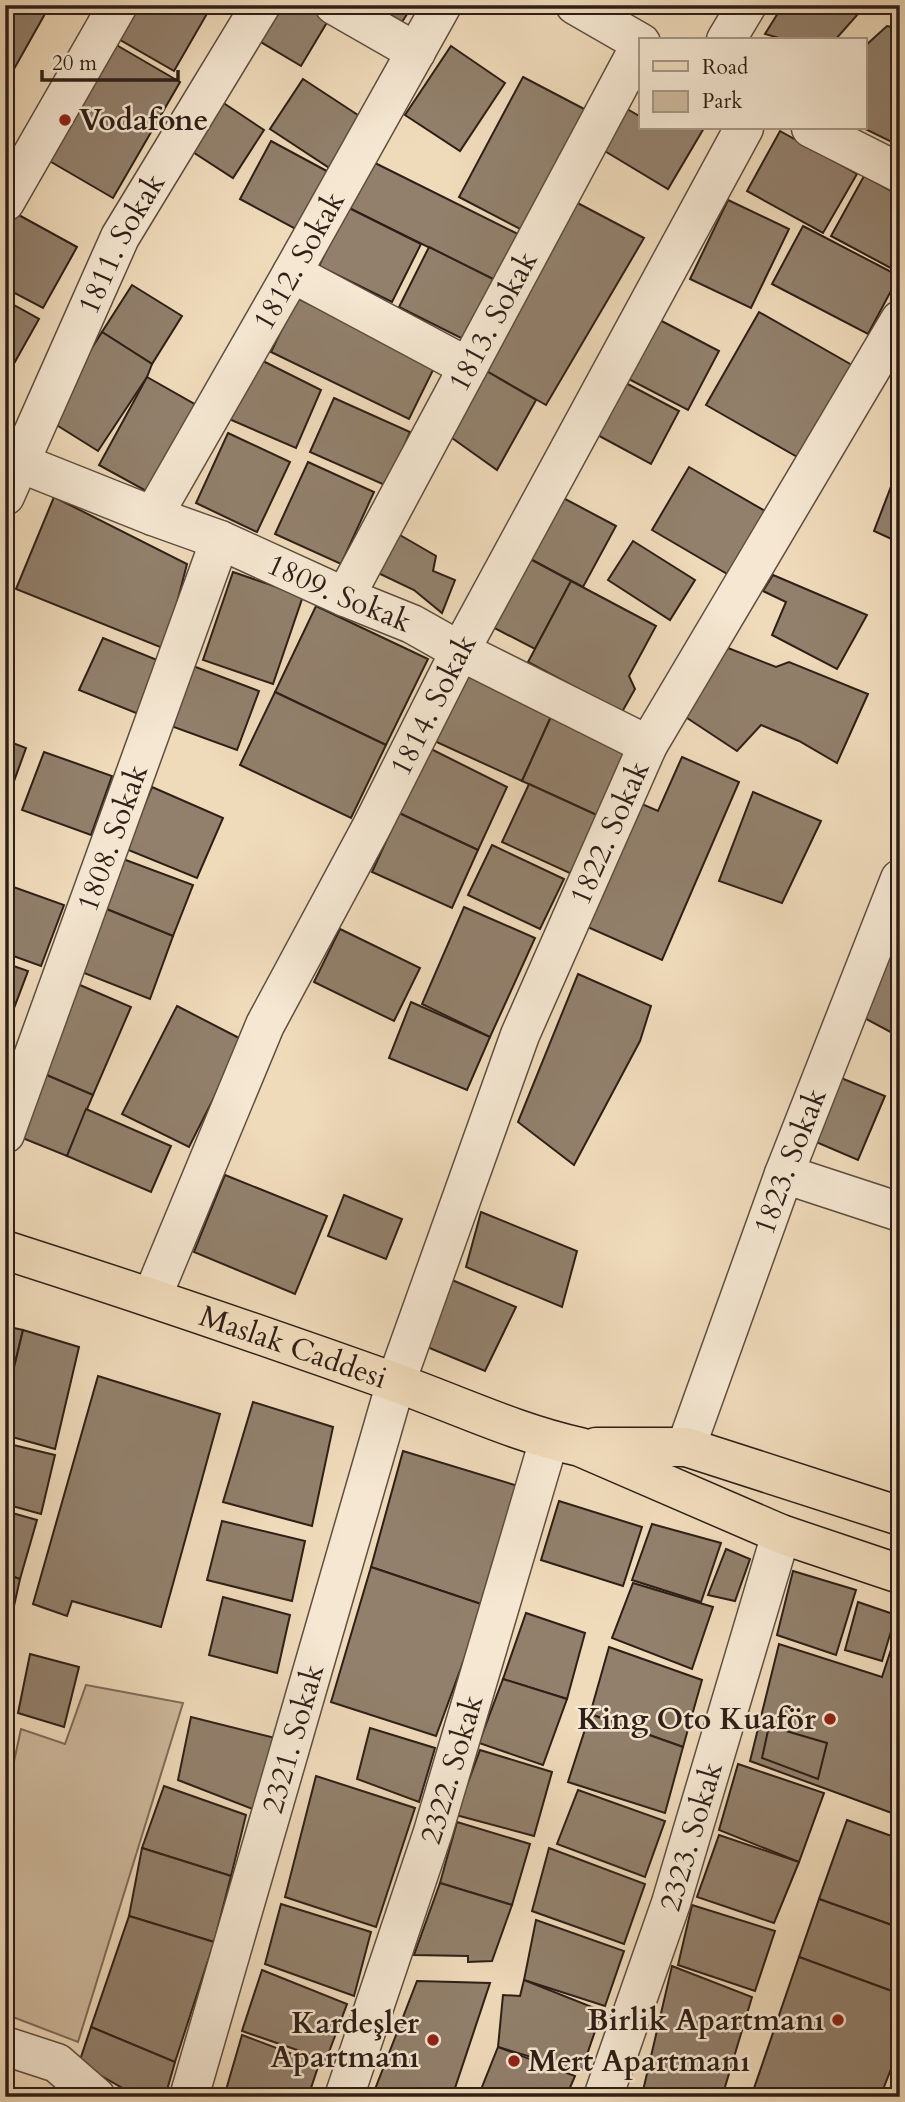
<svg xmlns="http://www.w3.org/2000/svg" width="905" height="2102" font-family="Cardo,serif">
	<rect width="100%" height="100%" fill="#efdaba"/>
	<filter id="stains"><feTurbulence type="fractalNoise" baseFrequency=".00286" numOctaves="4"/><feColorMatrix values="0 0 0 0 .2 0 0 0 0 .09 0 0 0 0 .02 0 0 0 .5 -.17"/></filter>
	<radialGradient id="worn" r=".72"><stop offset=".6" stop-color="#630" stop-opacity="0"/><stop offset="1" stop-color="#630" stop-opacity=".3"/></radialGradient>
	<!-- green -->
	<path fill="#ceba9e" stroke="#7e6c5a" stroke-width="2" d="M86 1685 183 1703 78 2042 5 2014V1803L21 1729 65 1744Z"/>
	<!-- building -->
	<g fill="#92806c" stroke="#2e1f17" stroke-width="2">
		<path d="M5 5H50L5 85Z"/>
		<path d="M126 5H212L174 71 110 34Z"/>
		<path d="M268 5H318L332 14 301 66 249 35Z"/>
		<path d="M375 5H413L402 22Z"/>
		<path d="M783 5H866L835 40H786L765 34Z"/>
		<path d="M887 26 900 29V146L863 128 865 46Z"/>
		<path d="M113 43 180 82 113 198 46 159Z"/>
		<path d="M451 46 505 83 460 151 405 115Z"/>
		<path d="M523 77 588 111 524 231 459 197Z"/>
		<path d="M303 79 367 121 334 171 270 129Z"/>
		<path d="M213 96 264 130 233 178 182 145Z"/>
		<path d="M622 106 641 117V128H704L668 189 598 147Z"/>
		<path d="M780 131 857 174 823 233 747 191Z"/>
		<path d="M271 141 336 176 305 234 240 199Z"/>
		<path d="M371 161 518 234 495 280 347 207Z"/>
		<path d="M864 176 900 196V273L831 236Z"/>
		<path d="M570 199 644 238 546 405 483 369Z"/>
		<path d="M728 200 789 229 751 308 690 279Z"/>
		<path d="M347 207 421 244 392 302 319 266Z"/>
		<path d="M6 208 77 247 43 308 5 288Z"/>
		<path d="M803 226 899 276 868 334 772 284Z"/>
		<path d="M429 247 495 280 465 340 399 307Z"/>
		<path d="M132 285 182 316 152 364 102 332Z"/>
		<path d="M297 298 435 366 409 419 271 352Z"/>
		<path d="M5 300 39 319 11 369 5 366Z"/>
		<path d="M759 312 852 365 799 458 706 405Z"/>
		<path d="M654 317 719 351 688 410 623 376Z"/>
		<path d="M102 332 152 364 147 377 98 451 47 419Z"/>
		<path d="M257 358 321 390 296 448 229 419Z"/>
		<path d="M483 369 536 400 497 470 445 433Z"/>
		<path d="M147 377 205 410 157 497 99 465Z"/>
		<path d="M620 380 679 411 651 464 592 432Z"/>
		<path d="M334 398 410 432 387 486 310 452Z"/>
		<path d="M228 433 290 462 257 532 196 503Z"/>
		<path d="M308 462 374 492 341 564 275 534Z"/>
		<path d="M900 463V543L874 531Z"/>
		<path d="M689 467 772 515 734 578 652 530Z"/>
		<path d="M552 492 616 526 583 587 519 553Z"/>
		<path d="M54 497 187 564 165 649 16 589Z"/>
		<path d="M393 531 436 556 433 571 455 580 442 613 414 590 374 571Z"/>
		<path d="M633 541 695 580 670 620 608 580Z"/>
		<path d="M519 553 571 581 535 649 483 622Z"/>
		<path d="M233 572 303 596 273 684 203 660Z"/>
		<path d="M773 575 867 615 837 669 772 635 786 602 763 591Z"/>
		<path d="M571 581 656 626 629 676 635 689 622 712 528 662Z"/>
		<path d="M316 606 428 659 386 745 275 692Z"/>
		<path d="M103 638 162 662 141 715 79 690Z"/>
		<path d="M723 646 776 667 789 662 868 694 837 763 799 741 761 725 737 751 681 714Z"/>
		<path d="M193 666 259 691 237 750 171 726Z"/>
		<path d="M464 668 554 710 522 781 430 739Z"/>
		<path d="M275 692 386 745 351 818 240 765Z"/>
		<path d="M554 710 633 747 601 817 522 781Z"/>
		<path d="M5 740 26 748 5 806Z"/>
		<path d="M423 745 507 787 478 850 399 813Z"/>
		<path d="M44 752 112 776 91 835 22 810Z"/>
		<path d="M682 757 739 782 662 960 574 921 628 798 658 811Z"/>
		<path d="M529 784 601 817 574 875 502 842Z"/>
		<path d="M152 787 223 818 197 878 126 849Z"/>
		<path d="M753 792 821 821 782 903 719 881Z"/>
		<path d="M399 813 478 850 452 908 372 872Z"/>
		<path d="M492 845 564 879 540 929 468 895Z"/>
		<path d="M123 859 193 885 173 936 104 908Z"/>
		<path d="M5 884 64 905 41 966 5 953Z"/>
		<path d="M464 907 535 938 490 1037 422 1004Z"/>
		<path d="M104 908 173 936 150 999 79 971Z"/>
		<path d="M340 929 420 968 394 1021 314 982Z"/>
		<path d="M880 952 900 963V1037L855 1013Z"/>
		<path d="M5 963 28 971 5 1032Z"/>
		<path d="M578 974 651 1006 640 1041 574 1165 518 1122Z"/>
		<path d="M73 982 131 1007 93 1095 35 1070Z"/>
		<path d="M411 1002 490 1037 467 1090 389 1058Z"/>
		<path d="M177 1006 243 1040 189 1147 122 1114Z"/>
		<path d="M35 1070 93 1095 67 1156 10 1133Z"/>
		<path d="M829 1073 885 1096 858 1160 802 1136Z"/>
		<path d="M86 1109 171 1146 151 1192 67 1156Z"/>
		<path d="M225 1175 327 1216 295 1294 194 1252Z"/>
		<path d="M344 1195 402 1219 386 1259 328 1236Z"/>
		<path d="M481 1212 577 1251 562 1307 466 1267Z"/>
		<path d="M452 1280 516 1307 485 1371 427 1347Z"/>
		<path d="M5 1326 23 1330 5 1405Z"/>
		<path d="M23 1330 79 1347 55 1449 5 1435V1405Z"/>
		<path d="M98 1376 220 1414 161 1627 72 1601 67 1616 33 1604Z"/>
		<path d="M253 1402 333 1427 312 1526 223 1502Z"/>
		<path d="M5 1443 55 1455 41 1514 5 1504Z"/>
		<path d="M403 1451 518 1486 484 1605 371 1567Z"/>
		<path d="M559 1501 642 1527 623 1586 541 1560Z"/>
		<path d="M5 1511 37 1520 20 1579 5 1574Z"/>
		<path d="M222 1521 305 1541 292 1601 207 1580Z"/>
		<path d="M652 1524 721 1543 701 1602 632 1580Z"/>
		<path d="M726 1549 750 1559 735 1601 708 1595Z"/>
		<path d="M371 1567 484 1605 436 1736 331 1702Z"/>
		<path d="M793 1571 856 1590 836 1655 777 1635Z"/>
		<path d="M5 1574 20 1579 8 1633 5 1632Z"/>
		<path d="M633 1583 713 1607 692 1669 612 1638Z"/>
		<path d="M223 1597 290 1615 277 1673 209 1655Z"/>
		<path d="M858 1602 896 1615 882 1661 845 1650Z"/>
		<path d="M526 1613 585 1633 567 1699 503 1679Z"/>
		<path d="M900 1622V1816L750 1761 779 1644 882 1677Z"/>
		<path d="M609 1647 702 1680 683 1747 590 1714Z"/>
		<path d="M30 1654 79 1667 64 1727 18 1713Z"/>
		<path d="M503 1679 567 1699 543 1765 479 1743Z"/>
		<path d="M590 1714 683 1747 665 1813 568 1782Z"/>
		<path d="M191 1717 275 1738 255 1810 178 1780Z"/>
		<path d="M769 1726 827 1743 818 1779 762 1758Z"/>
		<path d="M370 1728 435 1748 419 1802 357 1779Z"/>
		<path d="M480 1750 552 1772 534 1836 456 1815Z"/>
		<path d="M738 1764 824 1793 799 1862 719 1830Z"/>
		<path d="M316 1776 415 1808 376 1927 285 1897Z"/>
		<path d="M164 1786 246 1815 231 1876 142 1848Z"/>
		<path d="M578 1790 665 1821 645 1877 557 1844Z"/>
		<path d="M847 1820 900 1839V1928L819 1899Z"/>
		<path d="M457 1822 530 1844 512 1905 440 1883Z"/>
		<path d="M719 1835 799 1862 774 1923 697 1897Z"/>
		<path d="M142 1848 231 1876 214 1942 129 1916Z"/>
		<path d="M549 1848 645 1884 624 1944 532 1911Z"/>
		<path d="M440 1883 512 1905 492 1961 468 1962V1956L414 1955Z"/>
		<path d="M819 1899 900 1928V1994L799 1957Z"/>
		<path d="M281 1904 371 1932 354 1996 265 1964Z"/>
		<path d="M692 1905 775 1931 755 1991 678 1965Z"/>
		<path d="M129 1916 214 1942 175 2062 91 2027Z"/>
		<path d="M536 1920 624 1951 605 2006 524 1980Z"/>
		<path d="M799 1957 900 1994V2046L880 2097H751Z"/>
		<path d="M672 1966 752 1997 722 2097 642 2095Z"/>
		<path d="M262 1970 347 2004 326 2060 242 2031Z"/>
		<path d="M524 1980 602 2011 581 2072 498 2047 503 1995 520 1996Z"/>
		<path d="M417 1981 490 1983 452 2097H372Z"/>
		<path d="M91 2027 175 2062 165 2097H138L79 2063Z"/>
		<path d="M242 2035 319 2064 308 2097H243L226 2090Z"/>
		<path d="M498 2047 575 2076 566 2097H478Z"/>
	</g>
	<g fill="none" stroke-linecap="round" stroke-linejoin="round">
		<defs>
			<g id="minor">
				<path d="M334 5 416 52"/>
				<path d="M575 5 641 43"/>
				<path d="M726 40 747 5"/>
				<path d="M811 128 900 173"/>
				<path d="M5 202 118 5"/>
				<path d="M292 273 468 367"/>
				<path id="s1" d="M20 463 153 516 220 540 345 597 412 624 460 651 648 745"/>
				<path id="s2" d="M5 496 120 237 261 5"/>
				<path id="s3" d="M153 516 292 273 442 5"/>
				<path id="s4" d="M345 597 641 44"/>
				<path id="s5" d="M5 1134 220 540"/>
				<path d="M784 1174 900 1212"/>
				<path id="s6" d="M152 1297 265 1025 372 826 460 651 744 128"/>
				<path id="s7" d="M686 1447 784 1174 900 879"/>
				<path d="M5 2046 57 2063 96 2097"/>
				<path id="s8" d="M189 2097 396 1382 520 1035 648 745 900 320"/>
				<path id="s9" d="M344 2097 433 1832 549 1440"/>
				<path id="s10" d="M603 2097 671 1903 781 1534"/>
			</g>
			<g id="major">
				<path id="s11" d="M5 1250C136 1292 265 1336 394 1382 456 1404 516 1433 580 1447L781 1534 900 1574"/>
				<path d="M596 1447H686L900 1516"/>
			</g>
		</defs>
		<!-- minor casing -->
		<use href="#minor" stroke="#5e4e40" stroke-width="41"/>
		<!-- major casing -->
		<use href="#major" stroke="#2e1f17" stroke-width="41"/>
		<!-- minor -->
		<use href="#minor" stroke="#f5e7d2" stroke-width="38"/>
		<!-- major -->
		<use href="#major" stroke="#efdaba" stroke-width="38"/>
	</g>
	<!-- markers -->
	<g fill="#8f2418" stroke="#f5e7d2" stroke-width="2.5">
		<circle cx="65" cy="120" r="7"/>
		<circle cx="830" cy="1719" r="7"/>
		<circle cx="838" cy="2020" r="7"/>
		<circle cx="433" cy="2040" r="7"/>
		<circle cx="514" cy="2061" r="7"/>
	</g>
	<g text-anchor="middle" dominant-baseline="central" stroke-width="5" stroke-linejoin="round" paint-order="stroke">
		<!-- poi labels -->
		<g font-size="30" font-weight="bold" fill="#2e1f17" stroke="#f5e7d2" text-anchor="end">
			<text x="79" y="120" text-anchor="start">Vodafone</text>
			<text x="816" y="1719">King Oto Kuaför</text>
			<text x="824" y="2020">Birlik Apartmanı</text>
			<text x="419" y="2023">Kardeşler<tspan x="419" dy="34">Apartmanı</tspan></text>
			<text x="528" y="2061" text-anchor="start">Mert Apartmanı</text>
		</g>
		<!-- street labels -->
		<g font-size="30" fill="#2e1f17" stroke="#f5e7d2">
			<text stroke="none"><textPath href="#s2" startOffset="278">1811. Sokak</textPath></text>
			<text stroke="none"><textPath href="#s3" startOffset="294">1812. Sokak</textPath></text>
			<text stroke="none"><textPath href="#s4" startOffset="313">1813. Sokak</textPath></text>
			<text stroke="none"><textPath href="#s1" startOffset="345">1809. Sokak</textPath></text>
			<text stroke="none"><textPath href="#s6" startOffset="656">1814. Sokak</textPath></text>
			<text stroke="none"><textPath href="#s8" startOffset="1334">1822. Sokak</textPath></text>
			<text stroke="none"><textPath href="#s5" startOffset="315">1808. Sokak</textPath></text>
			<text stroke="none"><textPath href="#s7" startOffset="304">1823. Sokak</textPath></text>
			<text stroke="none"><textPath href="#s11" startOffset="304">Maslak Caddesi</textPath></text>
			<text stroke="none"><textPath href="#s8" startOffset="373">2321. Sokak</textPath></text>
			<text stroke="none"><textPath href="#s9" startOffset="345">2322. Sokak</textPath></text>
			<text stroke="none"><textPath href="#s10" startOffset="275">2323. Sokak</textPath></text>
		</g>
	</g>
	<!-- margin -->
	<rect width="905" height="2102" fill="none" stroke="#efdaba" stroke-width="28"/>
	<rect x="7" y="7" width="891" height="2088" fill="none" stroke="#2e1f17" stroke-width="3.5"/>
	<rect x="14" y="14" width="877" height="2074" fill="none" stroke="#2e1f17" stroke-width="2"/>
	<!-- legend -->
	<rect x="639" y="38" width="228" height="91" fill="#f5e7d2" stroke="#a59787" stroke-width="2"/>
	<rect x="653" y="61" width="35" height="10" fill="#efdaba" stroke="#a59787" stroke-width="2"/>
	<text x="702" y="74" font-size="21" fill="#2e1f17">Road</text>
	<rect x="653" y="91" width="35" height="21" fill="#ceba9e" stroke="#a59787" stroke-width="2"/>
	<text x="702" y="108" font-size="21" fill="#2e1f17">Park</text>
	<!-- scale -->
	<path d="M42 70v10h136v-10" fill="none" stroke="#2e1f17" stroke-width="3.5"/>
	<text x="52" y="70" font-size="21" fill="#2e1f17" stroke="#f5e7d2" stroke-width="5" paint-order="stroke">20 m</text>
	<rect width="100%" height="100%" filter="url(#stains)"/>
	<rect width="100%" height="100%" fill="url(#worn)"/>
</svg>
